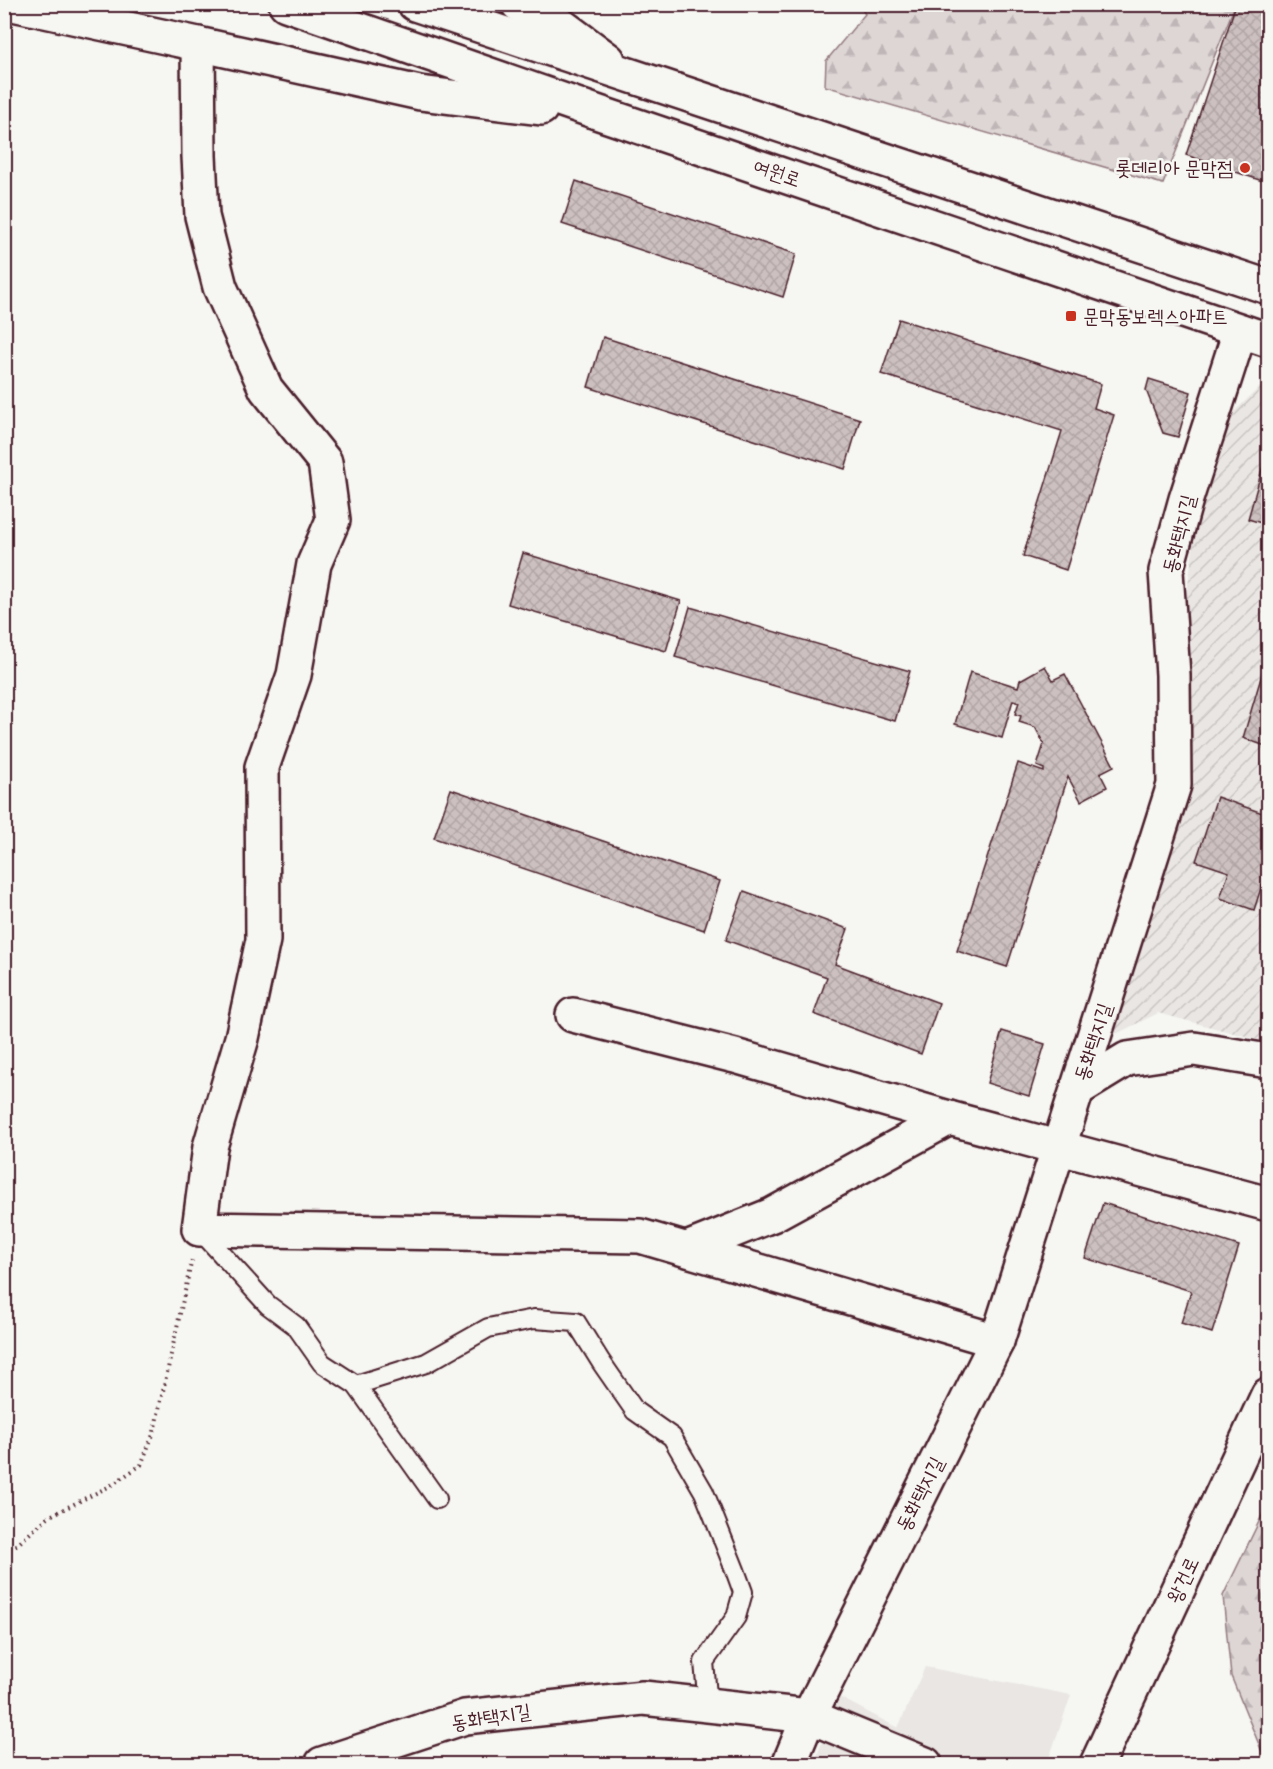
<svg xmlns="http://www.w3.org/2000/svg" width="1273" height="1769" font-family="Sriracha,'Poor Story',sans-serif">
	<defs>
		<pattern id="industrial-furrows" width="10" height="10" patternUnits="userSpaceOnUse" patternTransform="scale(1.5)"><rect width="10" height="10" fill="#e9e6e3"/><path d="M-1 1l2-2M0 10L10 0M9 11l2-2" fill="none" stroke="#c9c5c3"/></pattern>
		<pattern id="forest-firs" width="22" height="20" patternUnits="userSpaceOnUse" patternTransform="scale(1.5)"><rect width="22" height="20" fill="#ddd6d5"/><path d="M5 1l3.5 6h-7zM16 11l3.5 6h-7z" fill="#bfb7b7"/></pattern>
		<pattern id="building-cross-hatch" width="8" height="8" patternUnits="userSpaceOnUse" patternTransform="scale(1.5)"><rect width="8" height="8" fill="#ccc1c0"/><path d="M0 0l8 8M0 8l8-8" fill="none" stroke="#b1a5a5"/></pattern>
	</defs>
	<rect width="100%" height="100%" fill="#f6f6f2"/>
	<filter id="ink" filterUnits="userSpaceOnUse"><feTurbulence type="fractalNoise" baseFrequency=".0167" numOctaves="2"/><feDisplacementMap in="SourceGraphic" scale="12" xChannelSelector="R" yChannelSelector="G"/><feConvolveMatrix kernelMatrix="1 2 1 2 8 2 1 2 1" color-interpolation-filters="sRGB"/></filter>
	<g filter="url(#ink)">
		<!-- built -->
		<path fill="#e9e6e3" d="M925 1667 1071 1695 1047 1764H814L839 1697 898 1728Z"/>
		<!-- industrial -->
		<path fill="url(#industrial-furrows)" d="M1263 384 1268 386V1042L1158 1013 1104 1040 1186 799 1192 732 1180 644 1200 498 1235 411Z"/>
		<!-- forest -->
		<g fill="url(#forest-firs)" stroke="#947a80" stroke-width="1.5">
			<path d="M859 5H1235L1163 184 825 86 826 61 865 14Z"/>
			<path d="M1268 1503V1764H1267L1231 1676 1223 1596Z"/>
		</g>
		<!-- building -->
		<g fill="url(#building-cross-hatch)" stroke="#4a1f2b" stroke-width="1.5">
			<path d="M1236 4H1268V183L1186 155Z"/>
			<path d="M576 181 796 254 783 297 562 224Z"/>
			<path d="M899 319 1101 384 1094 408 1114 415 1066 570 1023 556 1062 431 881 374Z"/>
			<path d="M603 337 860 419 845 469 588 387Z"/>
			<path d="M1149 379 1191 392 1178 437 1163 433 1146 390Z"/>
			<path d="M1263 466 1268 467V525L1248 519Z"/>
			<path d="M523 553 681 601 666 651 508 604Z"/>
			<path d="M690 607 910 671 895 721 675 657Z"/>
			<path d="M1268 654V747L1243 738Z"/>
			<path d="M1045 666 1053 680 1065 674 1114 766 1100 773 1107 787 1081 801 1068 777 1007 967 957 951 1018 763 1044 772V769L1037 766 1044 744 1035 727 1019 722 1021 716 1015 714 1019 702 1013 700 1002 738 955 724 970 672 1018 687 1020 680Z"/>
			<path d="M451 789 720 881 704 930 434 838Z"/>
			<path d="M1217 797 1268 815V888L1262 885 1254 910 1220 898 1229 872 1196 861Z"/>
			<path d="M744 891 848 929 835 964 939 1003 921 1054 814 1014 827 977 726 940Z"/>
			<path d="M1002 1031 1045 1044 1029 1096 987 1083Z"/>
			<path d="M1103 1203 1239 1246 1212 1333 1181 1323 1191 1291 1085 1258Z"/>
		</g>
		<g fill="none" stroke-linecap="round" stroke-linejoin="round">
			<defs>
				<g id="service">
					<path d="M199 1229 268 1305 296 1326 322 1363 356 1385 437 1499"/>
					<path d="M356 1385 426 1363 488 1328 534 1319 576 1322 601 1362 635 1411 672 1437 704 1492 735 1570 743 1592 736 1617 704 1662 708 1706"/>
				</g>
				<g id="minor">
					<path d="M13 4 198 44 199 156 202 216 220 287 266 389 325 462 333 520 314 564 294 675 262 767 263 940 242 1038 210 1147 199 1229 640 1236 997 1341"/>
					<path d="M573 1015 735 1056 949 1118 1268 1204"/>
					<path d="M1078 1089 1127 1059 1194 1049 1268 1061"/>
					<path d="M687 1249 772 1215 949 1118"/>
					<path d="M789 1764 809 1716 997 1341 1174 785 1173 675 1166 571 1186 499 1240 331"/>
				</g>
				<g id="tertiary">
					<path d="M322 1764 465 1717 643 1698 809 1716 925 1764"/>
					<path d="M1097 1764 1268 1395"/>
				</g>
				<g id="trunk">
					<path d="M286 4 608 116 1268 340"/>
					<path d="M415 4 1268 287"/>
					<path d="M518 4 558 23 608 60"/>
					<path d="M198 44 420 93 541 108"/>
				</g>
			</defs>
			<!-- service casing -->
			<use href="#service" stroke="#4a1f2b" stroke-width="22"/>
			<!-- minor casing -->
			<use href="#minor" stroke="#4a1f2b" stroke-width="38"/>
			<!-- tertiary casing -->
			<use href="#tertiary" stroke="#4a1f2b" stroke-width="38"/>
			<!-- trunk casing -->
			<use href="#trunk" stroke="#4a1f2b" stroke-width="38"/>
			<!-- path -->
			<path stroke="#4a1f2b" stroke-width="4" stroke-dasharray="1.5 4.5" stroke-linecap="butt" d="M4 1549 17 1545 48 1517 110 1486 141 1465 154 1432 192 1259"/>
			<!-- service -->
			<use href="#service" stroke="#f6f6f2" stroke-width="18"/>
			<!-- minor -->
			<use href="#minor" stroke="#f6f6f2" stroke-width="33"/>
			<!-- tertiary -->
			<use href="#tertiary" stroke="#f6f6f2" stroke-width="33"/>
			<!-- trunk -->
			<use href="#trunk" stroke="#f6f6f2" stroke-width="33"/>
		</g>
	</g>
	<!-- markers -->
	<g fill="#c8321e" stroke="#f6f6f2" stroke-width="2">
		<circle cx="1245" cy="168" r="6"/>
		<rect x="1065" y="310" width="12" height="12" rx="3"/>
	</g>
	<g text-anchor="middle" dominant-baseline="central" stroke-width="5" stroke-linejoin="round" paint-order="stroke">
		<!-- poi labels -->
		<g font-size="20" fill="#4a1f2b" stroke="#f6f6f2" text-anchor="end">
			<text x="1233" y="168">롯데리아 문막점</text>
			<text x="1083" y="316" text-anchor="start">문막동보렉스아파트</text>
		</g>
		<!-- street labels -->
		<g font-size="20" fill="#4a1f2b" stroke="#f6f6f2">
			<text transform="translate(777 173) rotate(19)">여원로</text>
			<text transform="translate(1179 534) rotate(-76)">동화택지길</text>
			<text transform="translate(1093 1042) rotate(-72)">동화택지길</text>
			<text transform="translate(920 1494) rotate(-63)">동화택지길</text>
			<text transform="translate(1183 1580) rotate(-65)">왕건로</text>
			<text transform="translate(491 1717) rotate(-9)">동화택지길</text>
		</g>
	</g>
	<!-- margin -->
	<rect width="1273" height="1769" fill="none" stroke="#f6f6f2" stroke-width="24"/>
	<rect x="12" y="12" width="1249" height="1745" fill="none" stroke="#4a1f2b" stroke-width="2" filter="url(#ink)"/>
</svg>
